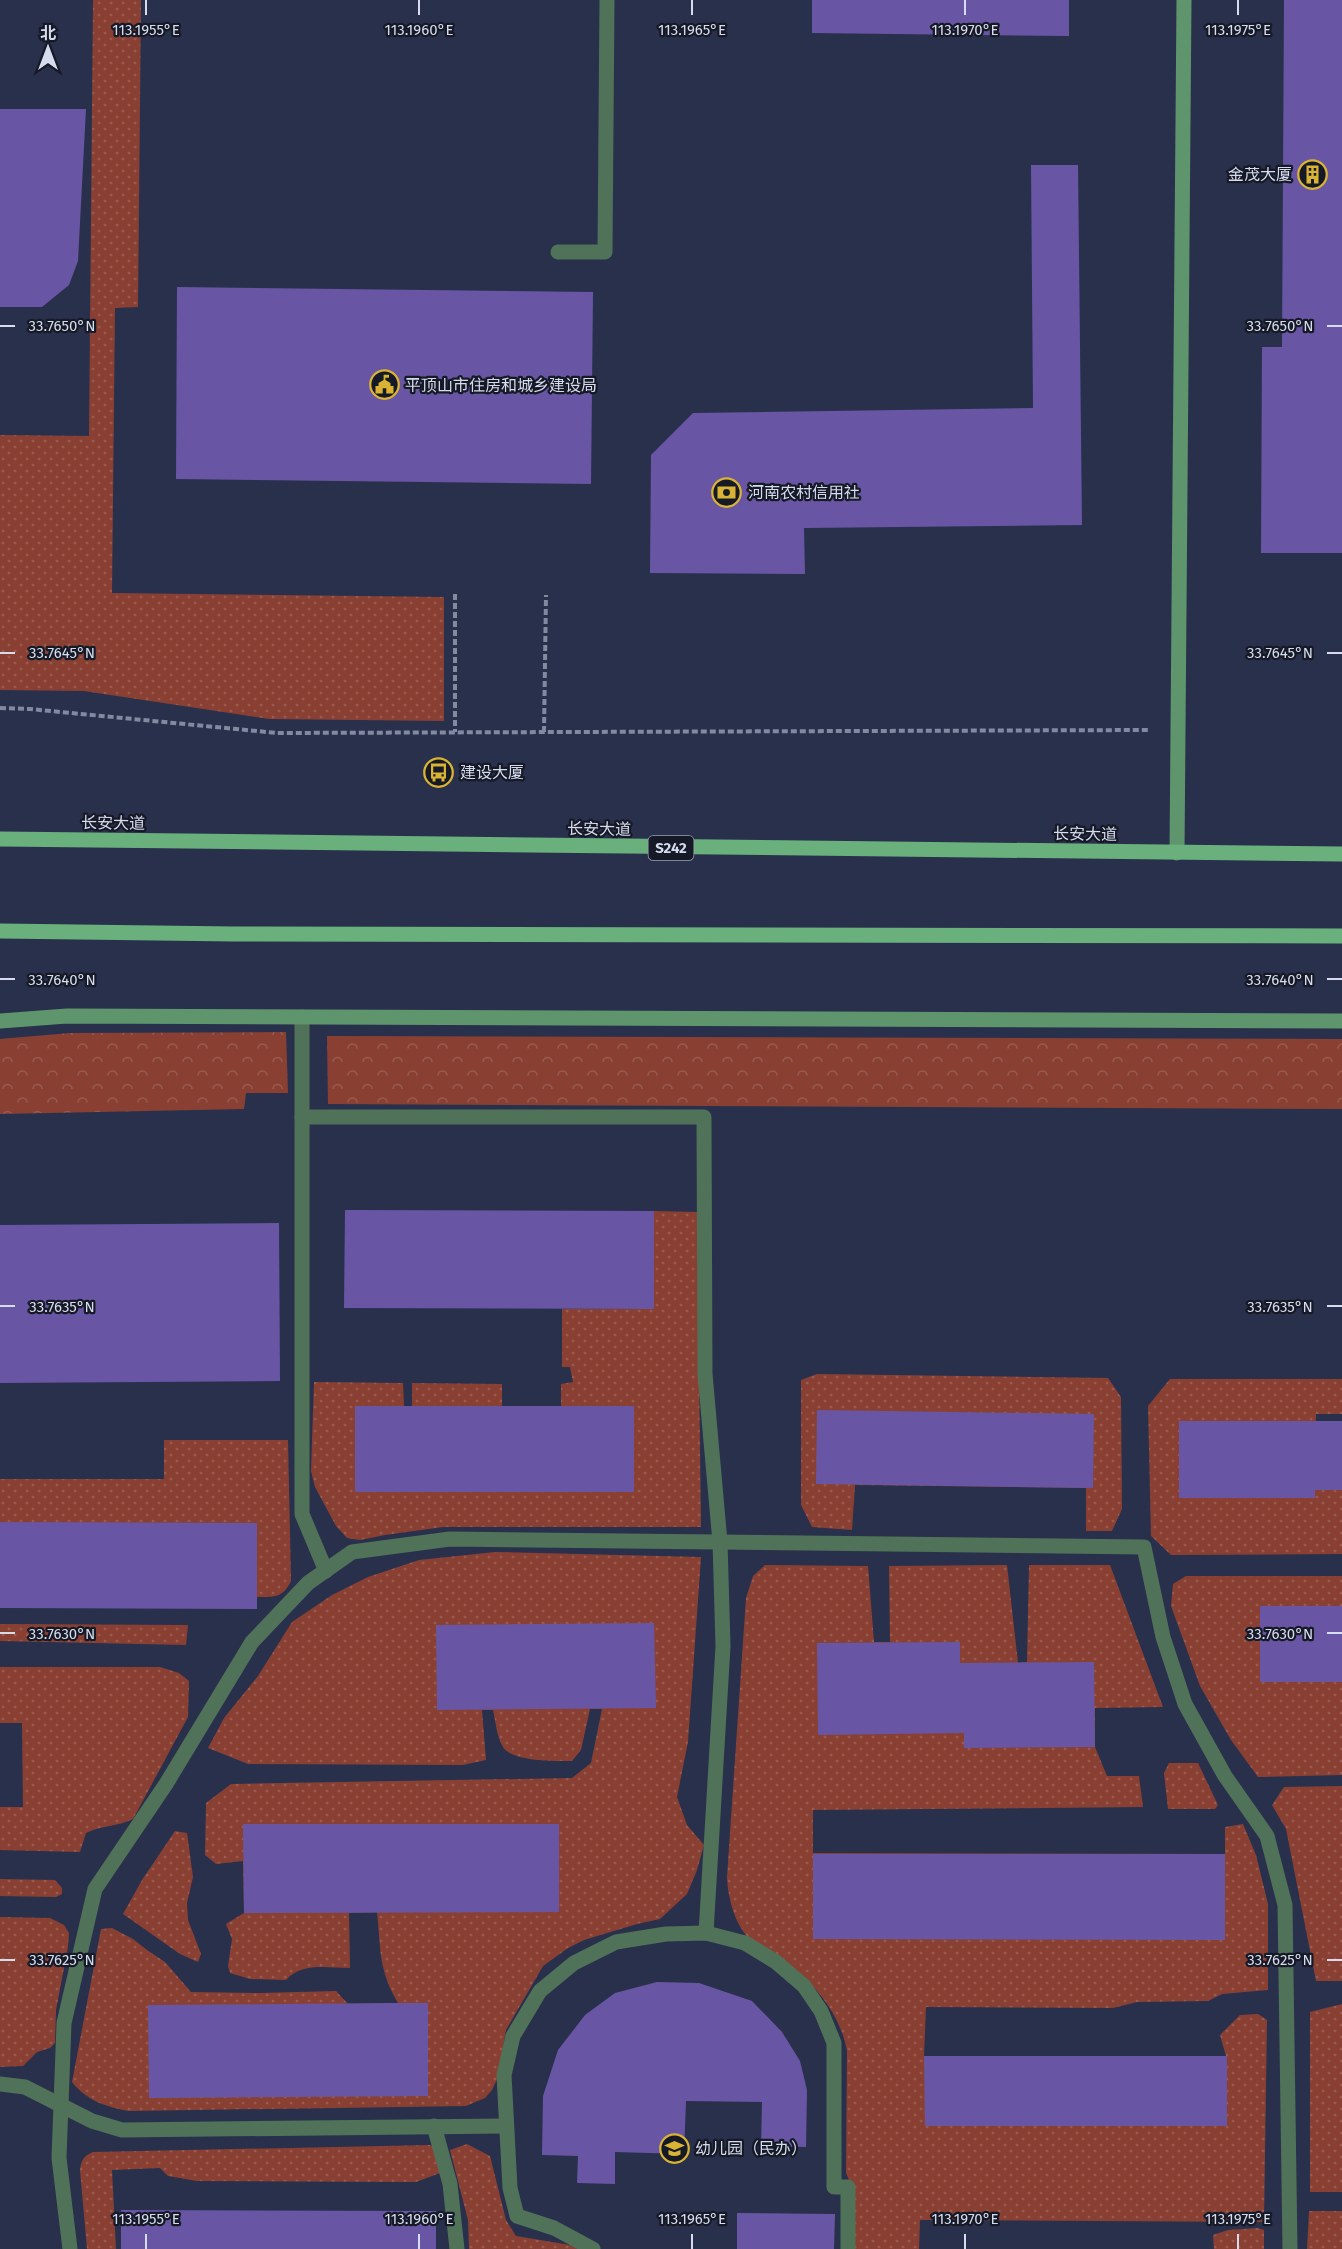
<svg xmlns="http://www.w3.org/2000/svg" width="1342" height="2249" font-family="'Fira Sans','Noto Sans SC',sans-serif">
	<defs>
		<pattern id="grass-dots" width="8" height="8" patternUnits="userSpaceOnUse" patternTransform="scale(1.5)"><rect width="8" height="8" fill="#894033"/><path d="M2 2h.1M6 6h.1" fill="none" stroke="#995b51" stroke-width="1.8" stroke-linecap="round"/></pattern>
		<pattern id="forest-crowns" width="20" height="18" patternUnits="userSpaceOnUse" patternTransform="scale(1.5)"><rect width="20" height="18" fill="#894033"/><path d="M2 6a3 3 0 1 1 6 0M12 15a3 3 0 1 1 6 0" fill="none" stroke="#995b51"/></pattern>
	</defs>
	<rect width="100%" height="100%" fill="#29304c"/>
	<!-- grass -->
	<g fill="url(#grass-dots)">
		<path d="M93 0H141L138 307 115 308 112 593 444 597V721L269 719 84 691 0 690V435L89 436Z"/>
		<path d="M654 1211 697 1212 701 1527H443L385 1535 360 1540 347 1538 336 1526 315 1487 311 1471 314 1382 403 1383 404 1406H355V1492H634V1406H561V1384L573 1382 570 1367H562V1309H654Z"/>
		<path d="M817 1374 1108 1378 1121 1397 1122 1509 1112 1531H1086V1488L855 1485 852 1530 812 1527 801 1505V1380Z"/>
		<path d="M1170 1379H1342V1414H1316L1315 1490H1342V1554L1171 1555 1151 1536 1148 1406Z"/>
		<path d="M412 1383 502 1384V1406H412Z"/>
		<path d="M164 1440H288L291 1581C283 1598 274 1597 257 1597L0 1522V1479H164Z"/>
		<path d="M495 1552 701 1557 688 1742 677 1797 687 1825 704 1845 697 1870 687 1894 660 1919 637 1924 584 1940 568 1948 543 1966 506 2030 498 2077 492 2090 485 2098 466 2106 129 2111C107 2107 87 2101 72 2082L101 1929 112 1928 133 1939 147 1950 165 1962 191 1992 261 1993 336 1991 348 2004 398 2003C378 1969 381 1949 377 1912L349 1913 350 1968C327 1968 302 1962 286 1980L250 1979 230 1973 228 1966 232 1939 226 1924 244 1913 243 1861 216 1864 205 1855 206 1803 231 1784 572 1778 591 1763 602 1709H590L581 1750 572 1761C556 1761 512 1762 503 1747 496 1735 496 1722 493 1710H482L486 1760 463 1765 248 1764 208 1748 224 1718 258 1676 292 1622 332 1595 368 1577 419 1560Z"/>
		<path d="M765 1565 868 1566 874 1642H890L889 1566 1007 1565 1018 1663 1027 1662 1029 1565H1110L1163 1707 1095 1708V1747L1107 1776H1139L1143 1807 813 1810V1853L1225 1854V1827L1243 1824 1256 1855 1268 1904V1990L1222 1994 1208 2001 1137 2002 1113 2008 926 2007 924 2056H1226L1220 2035 1240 2015 1258 2014 1267 2020 1264 2222 920 2220 919 2249H852V2187L846 2173 847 2051C841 2015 813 1980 782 1960 773 1953 759 1949 751 1941 735 1925 728 1899 727 1877L746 1598 753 1576Z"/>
		<path d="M1186 1576H1342V1606H1260V1682H1342V1775L1258 1777 1231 1740 1200 1686 1171 1606 1173 1584Z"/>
		<path d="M0 1624 188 1625 186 1645 0 1641Z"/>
		<path d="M0 1667H160L179 1673 189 1681 188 1717 133 1819C117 1827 102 1825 86 1833L80 1852 0 1850V1807H23L22 1723H0Z"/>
		<path d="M1169 1763H1198L1218 1805 1215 1809H1168L1164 1773Z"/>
		<path d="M1342 1786V1981H1316L1286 1829 1272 1805 1284 1787Z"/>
		<path d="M175 1831 187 1833 193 1877 187 1903 188 1920 201 1954 198 1962 180 1954 123 1914 142 1880Z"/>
		<path d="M0 1879 55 1880 62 1888V1894L56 1897 0 1896Z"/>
		<path d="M0 1917 50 1918 64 1925 69 1933 68 1947 56 2010 55 2043 50 2048 37 2052 23 2066 0 2067Z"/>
		<path d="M1342 2004V2192H1310V2012Z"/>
		<path d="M467 2144 490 2156 506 2220 516 2236 570 2245 578 2249H469L468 2220 450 2150Z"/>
		<path d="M430 2145 436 2149 440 2173 416 2182 197 2181 168 2176 160 2168 112 2170 116 2249H87L80 2170C81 2160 84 2156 93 2152Z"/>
		<path d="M1309 2211H1342V2249H1307Z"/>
		<path d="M1258 2228 1264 2230V2249H1214L1213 2235 1228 2230Z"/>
	</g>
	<!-- forest -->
	<g fill="url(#forest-crowns)">
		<path d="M286 1032 288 1093H246L244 1109 0 1114V1039L70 1033Z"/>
		<path d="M327 1036 1342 1039V1109L328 1104Z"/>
	</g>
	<!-- building -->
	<g fill="#6856a5">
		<path d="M812 0H1069V36L812 33Z"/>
		<path d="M1284 0H1342V553H1261L1262 347H1282Z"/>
		<path d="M0 109H86L78 261 69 285 42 307H0Z"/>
		<path d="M1031 165H1078L1082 525 804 528 805 574 650 573 651 455 693 413 1033 408Z"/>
		<path d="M177 287 593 292 591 484 176 479Z"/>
		<path d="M345 1210 654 1211V1309L344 1308Z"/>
		<path d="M279 1223 280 1381 0 1383V1225Z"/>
		<rect x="355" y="1406" width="279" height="86"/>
		<path d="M817 1410 1094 1414 1093 1488 816 1484Z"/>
		<path d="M1179 1421H1342V1490H1315V1498H1179Z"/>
		<path d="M0 1522 257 1523V1609L0 1608Z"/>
		<rect x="1260" y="1606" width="82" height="76"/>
		<path d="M654 1623 656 1708 437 1710 436 1625Z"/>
		<path d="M960 1642V1663L1094 1662 1095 1747 964 1748V1733L818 1735 817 1643Z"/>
		<path d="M243 1824H559V1912L244 1913Z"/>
		<path d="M813 1854H1225V1940L813 1939Z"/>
		<path d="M657 1982 699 1983 752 2001 782 2032 800 2061 807 2090 806 2147 761 2146 762 2102 686 2101 684 2154 615 2152V2184L577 2183 578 2156 542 2155 543 2096 558 2050 585 2015 615 1993Z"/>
		<path d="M398 2003H428V2096L149 2098 148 2005Z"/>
		<path d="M924 2056H1227V2126H925Z"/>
		<path d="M121 2210 436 2211V2249H121Z"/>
		<path d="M737 2213 835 2214 834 2249H737Z"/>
	</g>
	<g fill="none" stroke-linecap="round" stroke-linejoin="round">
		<!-- path -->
		<g stroke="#8389a0" stroke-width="4" stroke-dasharray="6 3" stroke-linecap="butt">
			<path d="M455 594V732"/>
			<path d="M0 708 30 709 277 733 1150 730"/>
			<path d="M544 732 546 595"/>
		</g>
		<!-- lane -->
		<g stroke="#507259" stroke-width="15">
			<path d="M558 252H605L607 0"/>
			<path d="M302 1017V1514L326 1571"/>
			<path d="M302 1117H704L705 1374 720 1542 723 1646 706 1933"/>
			<path d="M434 2126 450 2184 457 2249"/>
			<path d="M593 2249 554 2228 517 2216 510 2188 504 2075 513 2036 540 1991 574 1963 616 1942 666 1934 706 1933 745 1943 776 1962 804 1986 821 2011 834 2043V2187H848V2249"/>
		</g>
		<!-- street -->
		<g stroke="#507259" stroke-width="15">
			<path d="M0 2084 25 2087 92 2121 122 2130 506 2126"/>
			<path d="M70 2249 59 2158 64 2023 95 1889 166 1784 252 1642 308 1583 352 1552 450 1539 1144 1547 1163 1637 1185 1704 1225 1776 1267 1836 1285 1905 1290 2249"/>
		</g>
		<!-- secondary -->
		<g stroke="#5f956d" stroke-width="15">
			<path d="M1177 853 1184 0"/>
			<path d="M0 1021 67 1016 1342 1021"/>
		</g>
		<!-- primary -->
		<g stroke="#69b07d" stroke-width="15">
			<path d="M0 839 1342 854"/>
			<path d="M0 931 234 934 1342 936"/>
		</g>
	</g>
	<!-- ticks -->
	<path fill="none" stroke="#d6dcee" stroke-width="2" d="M146 0V15M419 0V15M692 0V15M965 0V15M1238 0V15M0 326H15M1327 326H1342M0 653H15M1327 653H1342M0 979H15M1327 979H1342M0 1306H15M1327 1306H1342M0 1633H15M1327 1633H1342M0 1960H15M1327 1960H1342M146 2234V2249M419 2234V2249M692 2234V2249M965 2234V2249M1238 2234V2249"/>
	<!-- icons -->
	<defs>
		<symbol id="building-ring" viewBox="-11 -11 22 22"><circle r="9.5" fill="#161926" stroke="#d9b434" stroke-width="1.5"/><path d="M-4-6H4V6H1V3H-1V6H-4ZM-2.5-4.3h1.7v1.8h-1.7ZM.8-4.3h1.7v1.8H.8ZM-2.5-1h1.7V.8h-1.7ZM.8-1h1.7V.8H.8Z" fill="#d9b434"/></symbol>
		<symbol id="civic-ring" viewBox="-11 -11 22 22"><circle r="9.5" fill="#161926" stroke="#d9b434" stroke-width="1.5"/><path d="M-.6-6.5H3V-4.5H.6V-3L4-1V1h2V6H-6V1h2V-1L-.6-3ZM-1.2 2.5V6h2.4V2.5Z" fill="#d9b434"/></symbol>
		<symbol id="bank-ring" viewBox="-11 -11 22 22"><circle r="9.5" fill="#161926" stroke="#d9b434" stroke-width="1.5"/><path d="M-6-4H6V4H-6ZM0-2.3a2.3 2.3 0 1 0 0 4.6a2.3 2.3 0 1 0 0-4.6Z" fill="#d9b434"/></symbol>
		<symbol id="bus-ring" viewBox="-11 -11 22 22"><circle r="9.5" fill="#161926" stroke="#d9b434" stroke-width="1.5"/><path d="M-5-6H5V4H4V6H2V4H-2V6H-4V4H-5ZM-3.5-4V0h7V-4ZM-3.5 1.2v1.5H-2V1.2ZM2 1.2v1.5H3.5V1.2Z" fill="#d9b434"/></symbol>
		<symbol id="school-ring" viewBox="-11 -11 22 22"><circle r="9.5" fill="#161926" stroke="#d9b434" stroke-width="1.5"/><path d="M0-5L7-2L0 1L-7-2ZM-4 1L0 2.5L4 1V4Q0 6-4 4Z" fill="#d9b434"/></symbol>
	</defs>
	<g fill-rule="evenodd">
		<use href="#building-ring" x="1296" y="158" width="33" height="33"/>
		<use href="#civic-ring" x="368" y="368" width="33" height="33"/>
		<use href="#bank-ring" x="710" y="476" width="33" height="33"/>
		<use href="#bus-ring" x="422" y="756" width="33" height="33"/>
		<use href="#school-ring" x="658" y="2132" width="33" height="33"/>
	</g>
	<g text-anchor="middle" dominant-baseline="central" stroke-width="4.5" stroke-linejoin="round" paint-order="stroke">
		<!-- shield labels -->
		<rect fill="#161926" stroke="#9ca2b2" stroke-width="1.5" x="648.5" y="836" width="45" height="24" rx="4.5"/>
		<g font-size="15" font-weight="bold" fill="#d6dcee">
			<text x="671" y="848">S242</text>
		</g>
		<!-- poi labels -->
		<g font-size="16" fill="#d6dcee" stroke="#161926" text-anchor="start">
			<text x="1292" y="174" text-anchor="end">金茂大厦</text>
			<text x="405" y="385">平顶山市住房和城乡建设局</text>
			<text x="748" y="492">河南农村信用社</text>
			<text x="460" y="772">建设大厦</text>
			<text x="695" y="2148">幼儿园（民办）</text>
		</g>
		<!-- street labels -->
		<g font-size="16" fill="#d6dcee" stroke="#161926">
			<text transform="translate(113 823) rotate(1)">长安大道</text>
			<text transform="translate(599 829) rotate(1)">长安大道</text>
			<text transform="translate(1085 834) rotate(1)">长安大道</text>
		</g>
	</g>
	<g font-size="15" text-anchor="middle" fill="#d6dcee" stroke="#161926" stroke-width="4.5" stroke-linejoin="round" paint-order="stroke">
		<text x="146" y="35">113.1955°E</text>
		<text x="419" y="35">113.1960°E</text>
		<text x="692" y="35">113.1965°E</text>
		<text x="965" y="35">113.1970°E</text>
		<text x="1238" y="35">113.1975°E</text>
		<text x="62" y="331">33.7650°N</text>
		<text x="1280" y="331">33.7650°N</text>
		<text x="62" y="658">33.7645°N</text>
		<text x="1280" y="658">33.7645°N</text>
		<text x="62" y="985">33.7640°N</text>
		<text x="1280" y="985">33.7640°N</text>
		<text x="62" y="1312">33.7635°N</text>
		<text x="1280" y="1312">33.7635°N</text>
		<text x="62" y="1639">33.7630°N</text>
		<text x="1280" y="1639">33.7630°N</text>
		<text x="62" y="1965">33.7625°N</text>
		<text x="1280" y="1965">33.7625°N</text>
		<text x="146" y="2224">113.1955°E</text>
		<text x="419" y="2224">113.1960°E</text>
		<text x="692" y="2224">113.1965°E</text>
		<text x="965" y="2224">113.1970°E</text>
		<text x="1238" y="2224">113.1975°E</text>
	</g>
	<!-- north arrow -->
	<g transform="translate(48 48)" stroke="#161926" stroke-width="4.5" paint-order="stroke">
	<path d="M0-4.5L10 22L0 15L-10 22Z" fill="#d6dcee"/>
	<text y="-9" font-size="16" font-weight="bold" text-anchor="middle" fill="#d6dcee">北</text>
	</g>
</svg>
